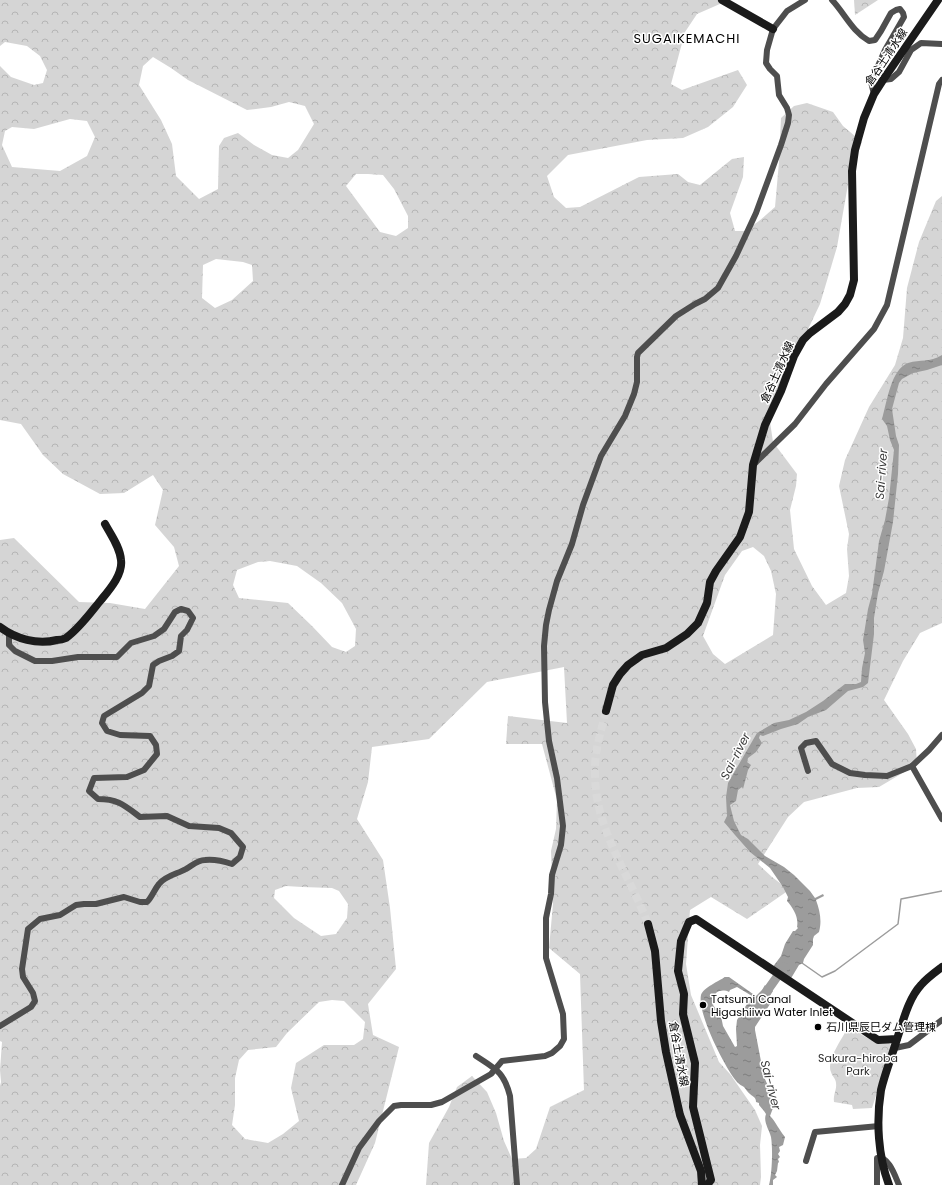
<svg xmlns="http://www.w3.org/2000/svg" width="942" height="1185" font-family="Poppins,'Noto Sans JP',sans-serif">
	<defs>
		<pattern id="forest-crowns" width="20" height="18" patternUnits="userSpaceOnUse"><rect width="20" height="18" fill="#d5d5d5"/><path d="M2 6a3 3 0 1 1 6 0M12 15a3 3 0 1 1 6 0" fill="none" stroke="#b5b5b5"/></pattern>
		<pattern id="water-ripples" width="26" height="14" patternUnits="userSpaceOnUse"><rect width="26" height="14" fill="#9c9c9c"/><path d="M2 4q2-2 4 0t4 0M15 11q2-2 4 0t4 0" fill="none" stroke="#7d7d7d"/></pattern>
	</defs>
	<rect width="100%" height="100%" fill="#fff"/>
	<!-- forest -->
	<g fill="url(#forest-crowns)" fill-rule="evenodd">
		<path d="M0 0H729L697 14 685 32 671 84 682 90 738 70 747 85 733 107 708 127 683 138 647 140 568 155 547 176 554 197 566 208 580 207 639 177 678 174 688 182 700 185 732 159 744 157 743 177 730 213 735 231H745L759 221 775 207 779 162 781 118 794 106 807 103 833 112 843 126 862 142 850 173 837 247 820 304 792 363 769 415 773 442 797 474 796 486 790 510 794 549 812 586 826 605 846 593 849 576 847 549 849 534 839 486 845 460 869 407 895 365 903 338 907 288 919 242 936 201 942 196V623L920 633 903 661 884 700 908 734 916 749 917 765 901 774 879 787 857 788 804 802 788 817 758 864 772 877 789 890 747 919 711 897 690 910 686 964 691 995 719 1062 730 1074 755 1110 762 1126 760 1145 761 1177 760 1185H426L429 1143 449 1107 457 1087 472 1076 487 1092 496 1113 504 1141 512 1159 526 1158 536 1149 550 1107 584 1090 580 974 549 948 553 904 551 851 556 829 557 800 542 744H506L508 716 567 723 564 667 487 682 429 739 372 747 368 782 357 819 383 860 390 908 396 969 368 1004 373 1035 399 1047 375 1143 356 1185H0V1086L1 1082 0 1070 2 1042 0 1041V540L14 538 79 602 110 603 145 609 179 566 174 547 155 525 163 490 153 475 124 493 100 494 63 474 43 455 21 424 0 420V66L11 77 34 85 43 83 47 70 40 56 27 46 5 42 0 46ZM153 57 171 68 188 80 247 110 271 107 289 102 305 106 314 124 298 150 288 158 272 155 254 145 238 133 224 138 219 146 218 189 199 199 176 176 172 144 161 120 139 85 143 66ZM70 119 87 121 95 137 87 156 60 171 12 167 2 145 5 131 12 127 34 129ZM356 174H368L383 175 394 189 408 216V228L396 236 380 232 346 186ZM216 259 243 262 252 265 253 281 232 300 215 308 202 298 203 265ZM753 547 764 556 771 571 776 594 773 635 740 655 725 664 713 654 703 636 725 575 742 551ZM270 561 297 566 321 583 342 603 356 629 355 646 346 652 332 647 312 626 288 603 239 598 233 585 237 570 258 562ZM286 886 302 887 332 888 339 891 348 904 347 918 336 934 321 936 294 918 274 898 275 890ZM332 1000 344 1001 365 1022 363 1039 354 1045H324L296 1063 291 1088 299 1121 283 1134 268 1143 245 1139 232 1125 235 1105V1078L239 1060 248 1050 276 1047 287 1033 319 1002Z"/>
		<path d="M854 0H878L855 15Z"/>
		<path d="M849 1026C862 1035 873 1044 889 1043L892 1046 872 1108 853 1109 852 1105 834 1102C833 1094 837 1090 836 1083 836 1079 832 1076 831 1072 826 1060 843 1037 849 1026Z"/>
	</g>
	<!-- water -->
	<g fill="url(#water-ripples)" fill-rule="evenodd">
		<path d="M942 355V365L927 370 913 373 902 379 899 383 892 409 896 436 899 445 898 474 893 522 884 571 878 593 874 618V634L868 683 863 687 848 691 826 710 808 717 798 724 781 729 763 736 760 735 759 738 762 743 756 752 748 758 747 762 751 765 748 770 743 789 742 787 738 790 736 801 730 805 734 821 741 835 748 839 765 856 784 867 794 875 810 891 815 898 823 894 824 896 816 900C820 911 822 921 819 932L814 936 813 939V945L804 959 803 963 799 965 790 980 772 968 781 956 785 944 793 931H795L798 928 797 927C799 917 793 908 787 901L788 897 783 887 770 868 750 852 735 835 724 822 727 816 726 797 728 783 757 733 774 723 789 720 806 712 823 701 845 684H856L861 682 862 668 865 653 863 640 868 609 872 594 879 541 885 520 889 498 894 450 890 440 887 426 882 419C887 402 891 369 908 363 921 359 929 363 942 355Z"/>
		<path d="M725 977H729L753 994 755 997 762 990 765 985 767 987 766 990 769 992 771 989 773 991 768 999 772 1001 755 1027V1030L764 1077 769 1088 773 1108 770 1116C776 1122 779 1130 785 1137L783 1145 779 1147 780 1151 778 1154 780 1157 778 1159 779 1162 778 1163 777 1171 775 1175 777 1177 773 1180V1185H769C772 1174 773 1149 771 1137 769 1129 763 1122 766 1114L764 1111 759 1105V1103L756 1102C756 1097 753 1097 750 1094 747 1092 746 1089 744 1087 742 1086 739 1084 737 1082 725 1068 697 1013 701 995 703 988 719 981 725 977ZM737 987 752 996 737 1020 736 1029 737 1046 735 1047 723 1026 721 1016 716 1012V1009L713 1005 716 993C720 990 725 990 729 992L730 990Z"/>
	</g>
	<g fill="none" stroke-linecap="round" stroke-linejoin="round">
		<!-- stream -->
		<path stroke="#9c9c9c" stroke-width="1.5" d="M802 963 822 977 835 971 898 924 901 899 942 891"/>
		<!-- river -->
		<path stroke="#9c9c9c" stroke-width="9" d="M760 1001 784 967"/>
		<!-- secondary-tunnel -->
		<path stroke="#d9d9d9" stroke-width="8" stroke-dasharray="8 4" stroke-linecap="butt" d="M606 711C601 731 594 753 595 774 595 829 629 874 648 924"/>
		<!-- street -->
		<g stroke="#4e4e4e" stroke-width="6">
			<path d="M832 0C845 14 852 31 869 41L875 40 881 31 891 13 896 10 900 9 903 13 904 17 885 50 871 82 874 94"/>
			<path d="M883 80 891 79 899 72 911 50 921 43 942 44"/>
			<path d="M753 465 795 424 826 384 874 329 887 305 939 84 942 80"/>
			<path d="M912 766 942 819"/>
			<path d="M808 771 801 748 806 743 816 741 832 764 850 773 865 775 887 776 912 766 929 750 942 735"/>
			<path d="M0 1026 31 1007 35 1001 33 993 23 977 22 969 28 929 40 919 60 915 76 905 84 904H96L124 897 140 902H147C152 897 154 890 159 884 165 876 177 874 186 869 192 866 197 860 205 860 214 859 223 861 232 864L240 857 243 847 231 833 219 828 189 826 167 816 140 817C124 805 118 799 98 799L89 791 94 778 127 777 144 770 157 754 156 745 150 736 120 735 107 731 102 723 104 716 142 693 149 686 153 665 159 661 172 656 179 651 181 636 187 630 193 618 188 611 181 609 175 612 164 629 154 636 131 643 117 657H78L52 661H35L15 651 9 645V634"/>
			<path d="M895 1048 909 1045 942 1020"/>
			<path d="M476 1056C496 1069 504 1072 510 1096L517 1185"/>
			<path d="M806 1161 815 1132 879 1126"/>
			<path d="M342 1185 359 1148 379 1121 394 1106 401 1105H431L442 1102 491 1074 502 1061 545 1056 552 1053 560 1046 564 1039 563 1014 546 958V918L551 894 552 875 561 845 563 826 557 778 549 741 545 702 544 646 546 625 549 610 557 581 572 544 583 505 594 475 601 456 625 416 634 394 637 382V357L638 353 676 316 695 304 705 299 718 288 736 256 756 213 781 145 788 123 789 115 787 108 779 95 777 76 770 69 766 63 767 50 773 29 787 11 805 0"/>
			<path d="M877 1185V1158C889 1156 895 1176 899 1185"/>
		</g>
		<!-- secondary -->
		<g stroke="#1b1b1b" stroke-width="8">
			<path d="M722 0 773 29"/>
			<path d="M0 627C16 639 37 645 57 640 60 640 64 639 66 638 80 628 91 612 101 600 110 589 123 574 121 560 120 547 111 535 105 524"/>
			<path d="M606 711 613 685 620 674 628 665 642 655 666 648 687 634 698 623 707 603 710 582 716 571 740 537 749 512 753 465 765 425 781 391 794 356 803 340 810 333 838 312 845 304 850 295 854 280 852 171 855 150 864 118 874 94 883 80 938 0"/>
			<path d="M648 924 655 951 661 1021 666 1052 680 1115 701 1171 702 1185"/>
			<path d="M707 1185 711 1180 693 1107 695 1063 683 1014 684 994 678 971 681 941 689 922 696 919 878 1040 897 1039C903 1022 908 999 921 985 927 978 934 973 942 967"/>
			<path d="M889 1185C878 1156 876 1121 881 1090 885 1073 892 1056 897 1039"/>
		</g>
	</g>
	<!-- markers -->
	<g fill="#000" stroke="#fff" stroke-width="1.5">
		<circle cx="703" cy="1005" r="4"/>
		<circle cx="818" cy="1027" r="4"/>
	</g>
	<g text-anchor="middle" dominant-baseline="central" stroke-width="3" stroke-linejoin="round" paint-order="stroke">
		<!-- street labels -->
		<g font-size="11" fill="#000" stroke="#fff">
			<text transform="translate(886 57) rotate(-56)">倉谷土清水線</text>
			<text transform="translate(777 372) rotate(-66)">倉谷土清水線</text>
			<text transform="translate(679 1054) rotate(80)">倉谷土清水線</text>
		</g>
		<!-- poi labels -->
		<g font-size="11" fill="#000" stroke="#fff" text-anchor="start">
			<text x="711" y="999">Tatsumi Canal<tspan x="711" dy="13">Higashiiwa Water Inlet</tspan></text>
			<text x="826" y="1027">石川県辰巳ダム管理棟</text>
		</g>
		<!-- park labels -->
		<g font-size="11" fill="#2c2c2c" stroke="#fff">
			<text x="858" y="1058">Sakura-hiroba<tspan x="858" dy="13">Park</tspan></text>
		</g>
		<!-- water labels -->
		<g font-size="12" font-style="italic" fill="#3d3d3d" stroke="#fff">
			<text transform="translate(881 474) rotate(-86)">Sai-river</text>
			<text transform="translate(735 756) rotate(-63)">Sai-river</text>
			<text transform="translate(771 1085) rotate(76)">Sai-river</text>
		</g>
		<!-- quarter labels -->
		<g font-size="13" letter-spacing="1" fill="#000" stroke="#fff">
			<text x="687" y="38">SUGAIKEMACHI</text>
		</g>
	</g>
</svg>
